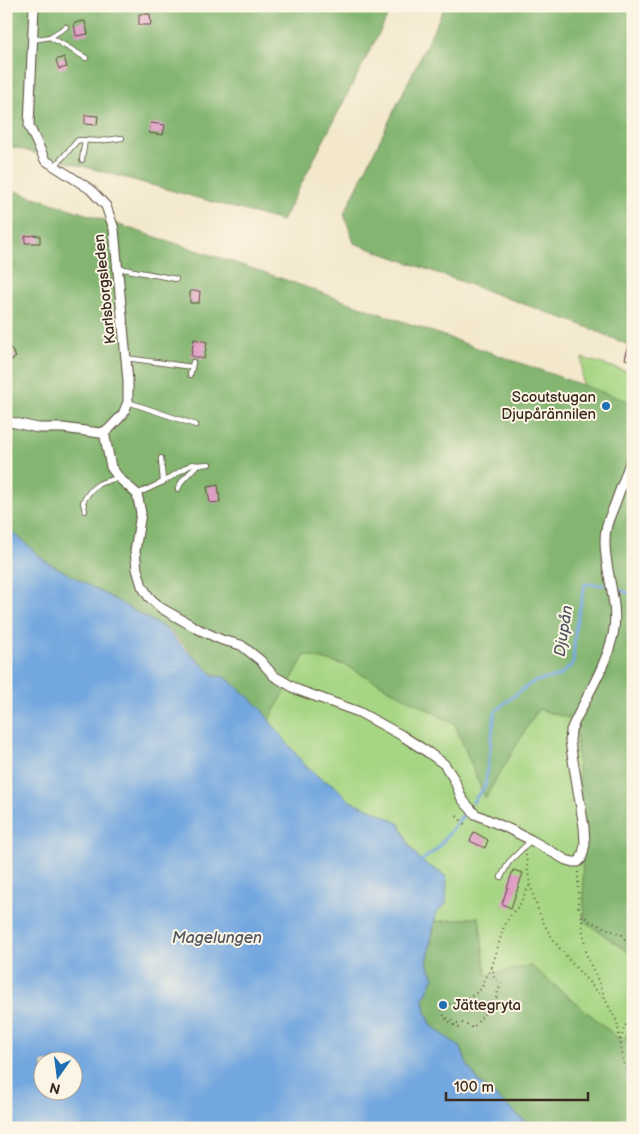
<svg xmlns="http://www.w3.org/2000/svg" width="639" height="1134" font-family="'Balsamiq Sans',sans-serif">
	<rect width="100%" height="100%" fill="#fcf5e5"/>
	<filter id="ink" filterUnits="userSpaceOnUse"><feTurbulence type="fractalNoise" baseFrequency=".02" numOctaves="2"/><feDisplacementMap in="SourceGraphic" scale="10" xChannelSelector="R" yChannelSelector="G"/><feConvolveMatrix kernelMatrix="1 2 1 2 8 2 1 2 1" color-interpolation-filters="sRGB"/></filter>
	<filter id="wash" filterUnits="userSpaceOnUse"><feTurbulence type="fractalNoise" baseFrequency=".0096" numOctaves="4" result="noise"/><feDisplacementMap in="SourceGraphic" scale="20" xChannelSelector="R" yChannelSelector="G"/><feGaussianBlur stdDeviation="1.12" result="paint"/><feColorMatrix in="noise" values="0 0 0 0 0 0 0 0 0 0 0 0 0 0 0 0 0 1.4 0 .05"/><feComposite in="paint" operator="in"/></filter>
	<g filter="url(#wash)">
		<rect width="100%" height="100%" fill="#f3e8cc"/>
		<!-- green -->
		<g fill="#a6d583" stroke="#708050">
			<path d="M582 358 633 373V431L583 432Z"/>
			<path d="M305 654 345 665 455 724 485 798 538 709 576 720 585 921 633 955V1022L623 1042 531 966 486 976 479 917 435 922 444 875 421 861 409 845 400 824 373 810 350 801 334 785 321 779 304 764 269 720Z"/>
		</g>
		<!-- forest -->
		<g fill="#84b671" stroke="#607048">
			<path d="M6 6H393L282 221 6 145Z"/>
			<path d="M445 6H633V347L582 325 354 243 344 214Z"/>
			<path d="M6 188 263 272 633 403V955L585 922 576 720 538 709 485 798 455 724 345 665 305 655 269 720 230 681 210 672 169 630 45 561 6 526Z"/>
			<path d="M479 917 486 975 531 966 623 1042 633 1022V1128H533L480 1083 467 1065 461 1048 432 1026 426 1012 424 998 434 977 427 963 435 922Z"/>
		</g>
		<!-- water -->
		<path fill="#73a7df" stroke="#57687e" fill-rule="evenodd" d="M6 526 45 561 117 601 166 629 185 649 215 676 225 677 259 706 269 720 304 764 321 779 334 785 350 801 373 810 400 824 409 845 421 861 444 875 447 880 446 904 436 913 427 963 434 977 424 998 426 1012 432 1026 461 1048 467 1065 480 1083 533 1128H6ZM42 1062H72V1092H42Z"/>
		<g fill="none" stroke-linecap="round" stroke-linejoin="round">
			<!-- stream -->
			<g stroke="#73a7df" stroke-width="3">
				<path d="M615 589 633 594"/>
				<path d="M473 802 485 786 495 712 507 701 533 682 559 676 573 664 575 630 585 584 604 585"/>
				<path d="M421 861 437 849 466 811"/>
			</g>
		</g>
		<g id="blocks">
			<!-- building -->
			<g fill="#df9bc5">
				<path d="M139 14H150L151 25H139Z"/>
				<path d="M85 21 88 34 76 36 74 23Z"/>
				<path d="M64 57 67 67 59 69 56 60Z"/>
				<path d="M85 115 98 116 97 125 85 124Z"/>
				<path d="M151 123 165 125 163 135 149 133Z"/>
				<path d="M40 235V243H25V236Z"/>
				<path d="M190 291H200L199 303H190Z"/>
				<path d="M631 338H633V361L625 359Z"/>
				<path d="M194 339 207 342 204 359 191 356Z"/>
				<path d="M6 341 16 357 9 362 6 357Z"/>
				<path d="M218 485 220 502 210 503 207 487Z"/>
				<path d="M474 832 488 840 485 848 470 841Z"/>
				<path d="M513 870 523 873 511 908 502 904Z"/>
			</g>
		</g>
	</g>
	<g filter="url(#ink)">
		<use href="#blocks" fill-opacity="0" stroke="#574638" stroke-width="1"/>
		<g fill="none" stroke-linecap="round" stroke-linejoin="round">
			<defs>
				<g id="lane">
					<path d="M149 7V6"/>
					<path d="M50 37 86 58"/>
					<path d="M33 40 50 37 66 27"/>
					<path d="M82 160 85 140"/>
					<path d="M55 166 78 140 99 141 122 138"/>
					<path d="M118 268 176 279"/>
					<path d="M126 358 192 367 193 362"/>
					<path d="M190 375 192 367"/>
					<path d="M128 402 196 425"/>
					<path d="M161 458 163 482"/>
					<path d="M178 489 182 481 197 465"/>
					<path d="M137 494 163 482 192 464 197 465 209 464"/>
					<path d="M85 511 83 502C93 484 100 482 119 478"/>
					<path d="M501 877 509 862 531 840"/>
				</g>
				<g id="street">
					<path d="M6 421 38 428H63L100 433 108 430 123 414 128 402V381L114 229 106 206 90 189 45 160 29 126 34 6"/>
					<path d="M104 432 111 467 119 478 137 494 141 513 135 551 137 569 142 586 149 597 161 608 198 629 222 640 241 645 260 660 274 676 298 690 359 712 401 735 429 753 444 764 454 779 462 799 475 814 509 829 531 840 566 860 573 862H578L581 859 583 853 585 844 584 827 570 742 571 730C585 698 605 669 613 635 620 604 604 571 605 540 605 525 610 517 615 504 621 487 628 470 633 453"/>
				</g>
			</defs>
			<!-- lane casing -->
			<use href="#lane" stroke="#574638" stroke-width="6"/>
			<!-- street casing -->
			<use href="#street" stroke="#574638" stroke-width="11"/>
			<!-- path -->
			<g stroke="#574638" stroke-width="2" stroke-dasharray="1 4" stroke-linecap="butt">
				<path d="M457 816 465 825"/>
				<path d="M526 855C529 890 539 923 562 951 575 968 591 984 605 1000"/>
				<path d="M578 872V906L582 914V925L587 957 601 987 606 1001 617 1022 624 1065 633 1084"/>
				<path d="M582 914 589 921 622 935 633 951"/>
				<path d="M449 1004 453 1005 467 1000 482 988 484 980 492 967"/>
				<path d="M441 1005 444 1016 455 1023"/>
				<path d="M445 1019 454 1025"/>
				<path d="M459 1028 454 1025 455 1023H463L473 1028 496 998 501 983 494 977 492 967 504 926 512 913 519 906 530 884"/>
				<path d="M621 1040 625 1026 633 1019"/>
			</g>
			<!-- lane -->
			<use href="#lane" stroke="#fff" stroke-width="4.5"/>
			<!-- street -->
			<use href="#street" stroke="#fff" stroke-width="9"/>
		</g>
	</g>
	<!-- markers -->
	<g fill="#1f6fb2" stroke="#fcf5e5" stroke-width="2">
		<circle cx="606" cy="406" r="5"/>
		<circle cx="443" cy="1005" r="5"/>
	</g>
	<g text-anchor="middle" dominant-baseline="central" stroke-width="4" stroke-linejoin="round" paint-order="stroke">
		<!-- street labels -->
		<g font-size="15" fill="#3b2a1e" stroke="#fcf5e5">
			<text transform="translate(105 289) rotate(-96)">Karlsborgsleden</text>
		</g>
		<!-- poi labels -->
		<g font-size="15" fill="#3b2a1e" stroke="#fcf5e5" text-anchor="end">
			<text x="596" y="397">Scoutstugan<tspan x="596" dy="17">Djupårännilen</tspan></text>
			<text x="453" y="1005" text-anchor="start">Jättegryta</text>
		</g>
		<!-- water labels -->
		<g font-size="16" font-style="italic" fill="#4f5662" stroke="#fcf5e5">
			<text transform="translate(564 631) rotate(-81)">Djupån</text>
			<text x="217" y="938">Magelungen</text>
		</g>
	</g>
	<!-- margin -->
	<rect width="639" height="1134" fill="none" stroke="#fcf5e5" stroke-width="25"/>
	<!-- north arrow -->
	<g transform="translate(58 1076) rotate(194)"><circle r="24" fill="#fcf5e5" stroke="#afa495"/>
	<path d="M0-4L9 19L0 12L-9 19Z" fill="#1f6fb2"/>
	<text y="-8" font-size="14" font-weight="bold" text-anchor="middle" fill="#3b2a1e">N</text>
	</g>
	<!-- scale -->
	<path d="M446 1092v8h142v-8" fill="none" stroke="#3b2a1e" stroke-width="2.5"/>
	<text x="454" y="1092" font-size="15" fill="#3b2a1e" stroke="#fcf5e5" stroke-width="4" paint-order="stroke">100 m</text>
</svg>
